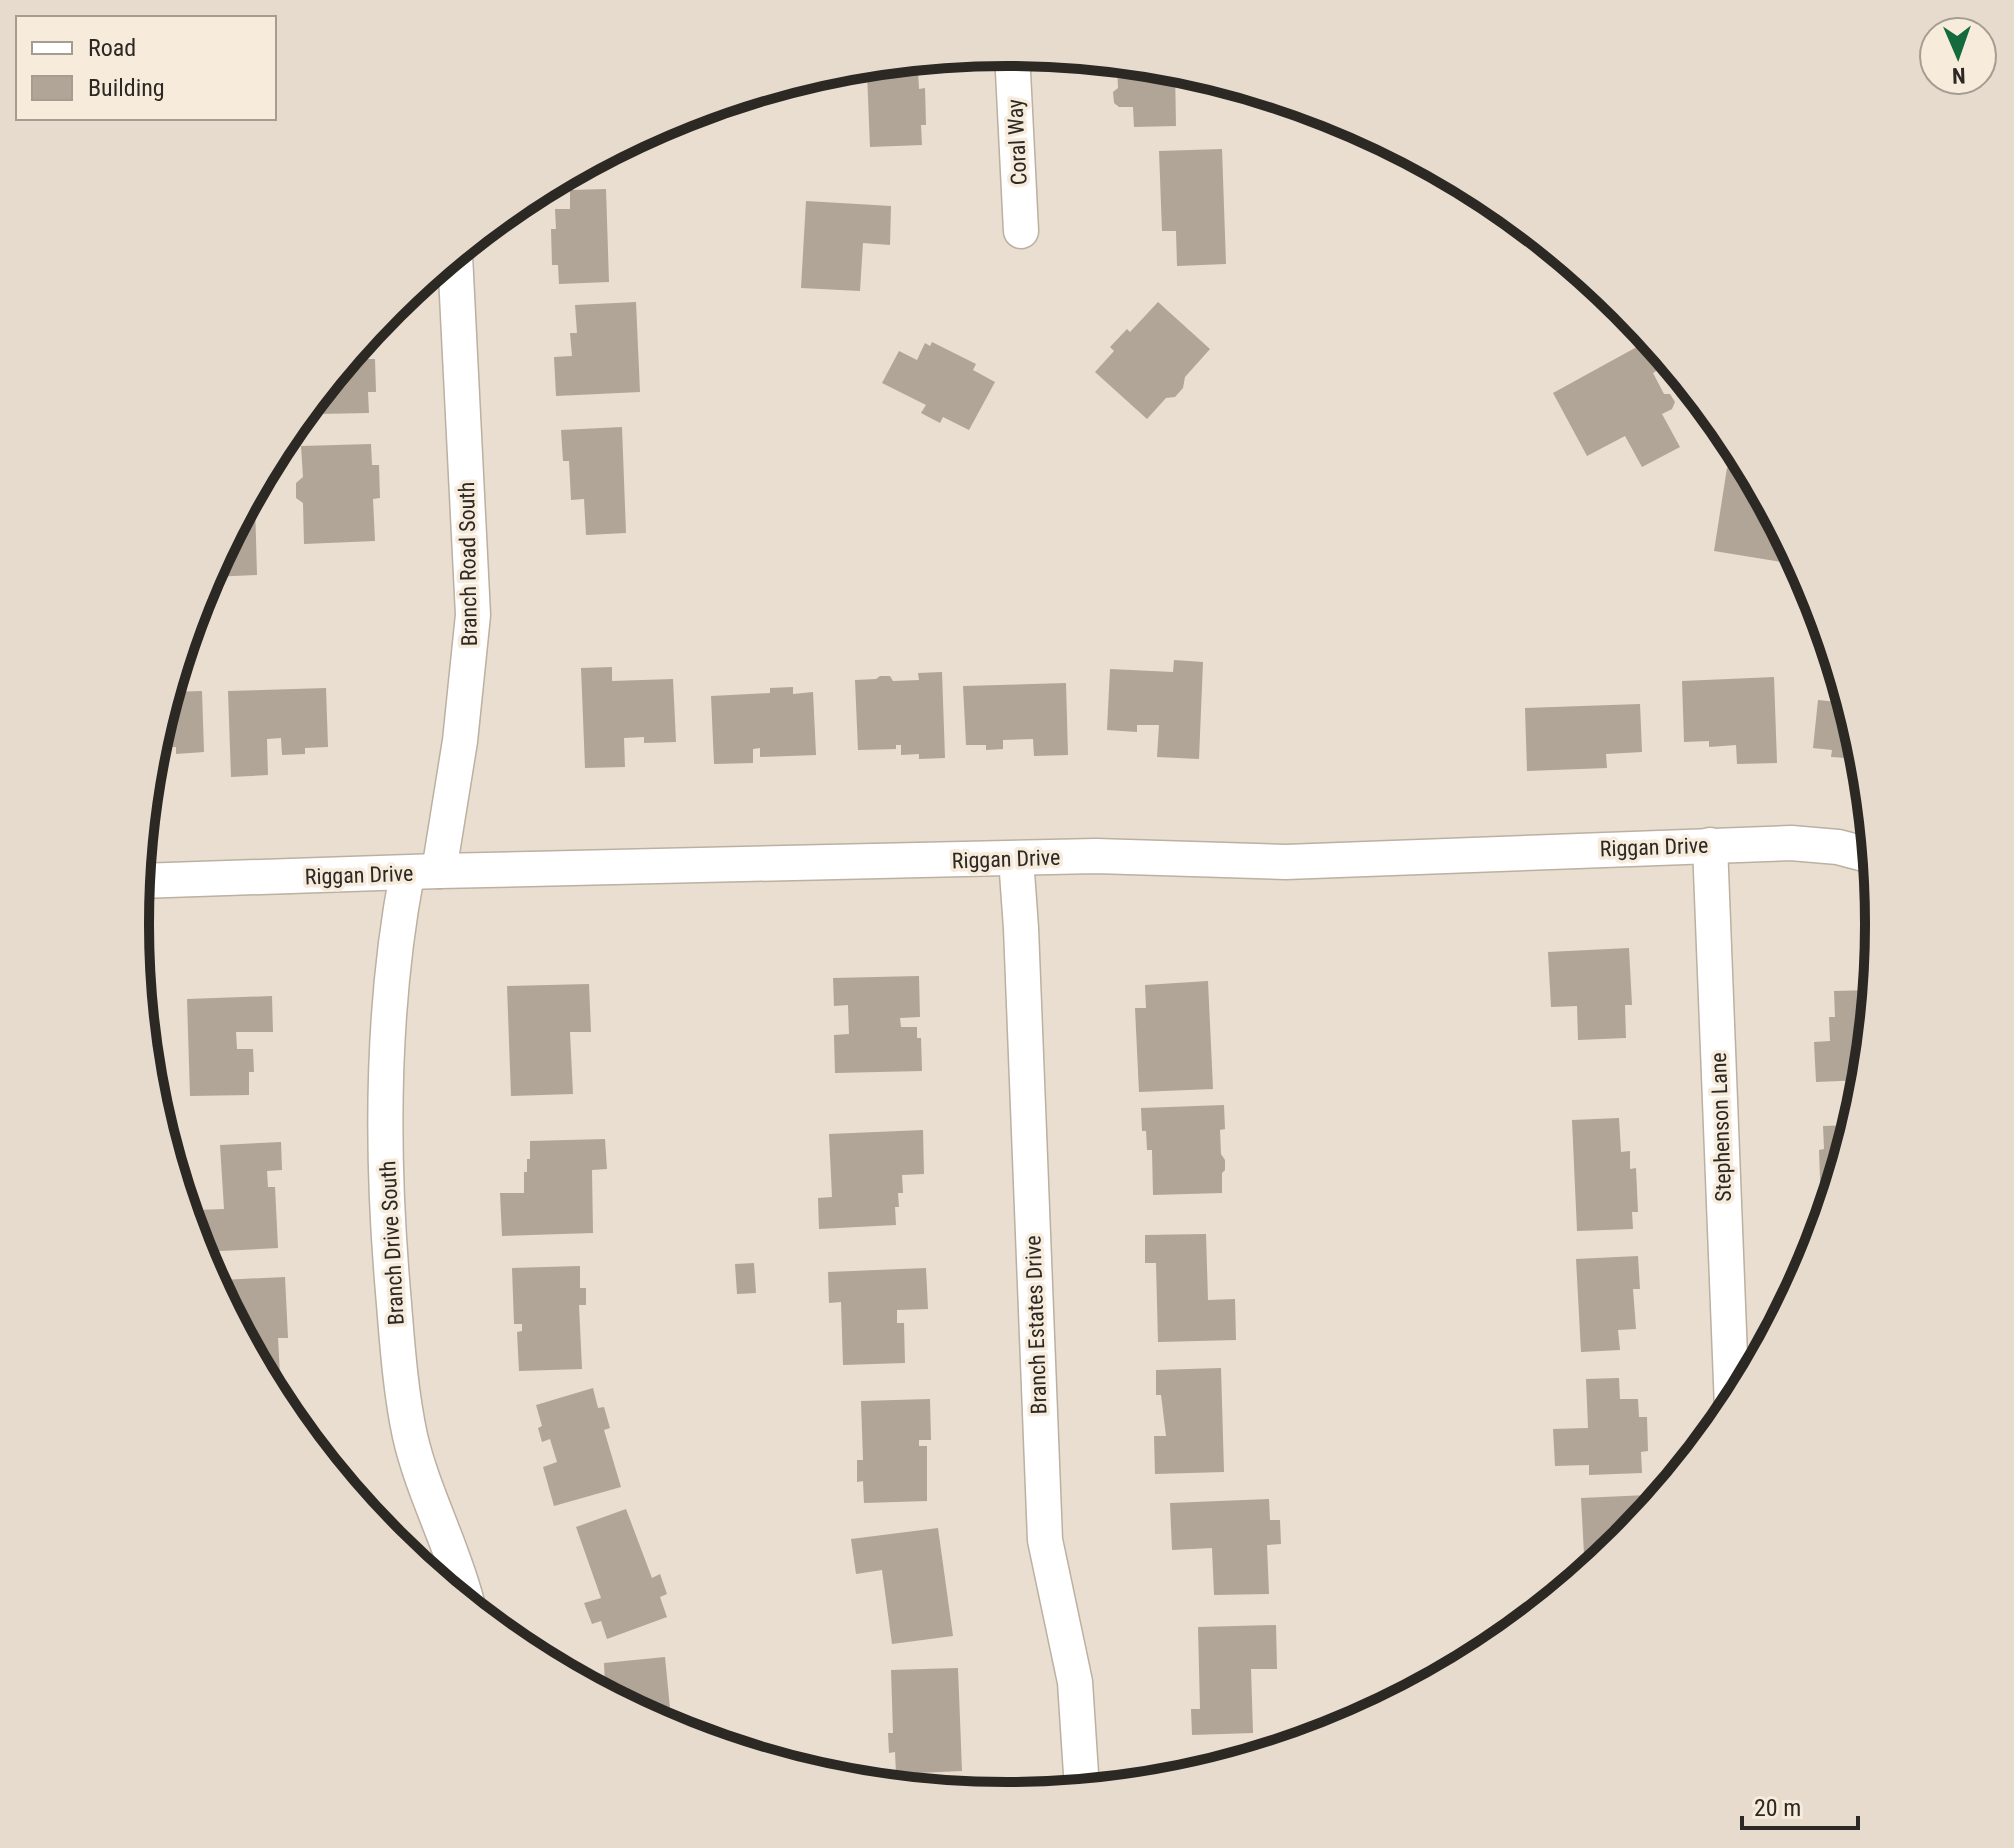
<svg xmlns="http://www.w3.org/2000/svg" width="2014" height="1848" font-family="'Roboto Condensed',sans-serif">
	<rect width="100%" height="100%" fill="#e9decf"/>
	<!-- building -->
	<g fill="#b0a597">
		<path d="M1111 62 1175 69 1176 126 1134 127 1133 107H1119L1114 103 1113 92 1118 88 1117 67H1111Z"/>
		<path d="M918 71 919 89 925 88 926 125H921L922 145 870 147 867 73Z"/>
		<path d="M627 143 628 153 606 154Z"/>
		<path d="M1222 149 1226 264 1177 266 1176 231H1162L1159 151Z"/>
		<path d="M606 189 609 282 559 284 558 265H552L551 229H556L555 209H570V190Z"/>
		<path d="M806 201 891 206 890 245 863 243 860 291 801 288Z"/>
		<path d="M636 302 640 392 556 396 554 357 572 356 570 333H577L575 305Z"/>
		<path d="M1158 302 1210 349 1185 377 1183 388 1175 397 1166 398 1147 419 1095 372 1114 351 1110 347 1127 329 1130 332Z"/>
		<path d="M363 340H366L367 359H375L376 392H368L369 413 318 414V396Z"/>
		<path d="M932 342 976 364 973 370 995 382 969 430 943 417 940 423 921 413 926 405 882 383 899 351 917 360 925 343 930 346Z"/>
		<path d="M1644 343 1658 370 1653 373 1664 394H1670L1675 402 1672 409 1662 414 1680 447 1642 467 1625 436 1587 456 1553 393Z"/>
		<path d="M622 427 626 533 586 535 584 499 571 500 569 461H563L561 430Z"/>
		<path d="M371 444 372 465H379L380 498 373 499 375 541 304 544 303 503 296 498V483L303 477 301 446Z"/>
		<path d="M1727 468 1749 471 1799 565 1714 551Z"/>
		<path d="M248 503H255L257 575 211 577Z"/>
		<path d="M1174 660 1203 662 1199 759 1157 757 1159 725H1137V732L1107 730 1110 669 1173 672Z"/>
		<path d="M612 667V681L673 679 676 742 644 743V737L624 738 625 767 585 768 581 668Z"/>
		<path d="M942 672 945 758 919 759V754L901 755V745H896V749L858 750 855 680 876 679 880 676H890L893 681 919 680 918 673Z"/>
		<path d="M1774 677 1777 763 1737 764 1736 745 1709 747V741L1684 742 1682 681Z"/>
		<path d="M1066 683 1068 755 1034 756 1033 739 1003 740V749L986 750V745H966L963 686Z"/>
		<path d="M793 687V694L813 692 816 755 760 757V748L753 749V763L714 764 711 696 770 693V688Z"/>
		<path d="M326 688 328 747 305 748V754L282 755 281 738 267 739 268 775 231 777 228 691Z"/>
		<path d="M202 691 204 752 176 754V747L154 748 170 692Z"/>
		<path d="M1818 700 1847 703 1863 766 1847 765V758L1831 757 1832 750 1813 748Z"/>
		<path d="M1640 704 1642 752 1606 754 1607 768 1527 771 1525 708Z"/>
		<path d="M152 756 154 778H149Z"/>
		<path d="M1629 948 1632 1005H1625L1626 1038 1578 1040 1577 1006 1551 1007 1548 952Z"/>
		<path d="M919 976 920 1017 900 1018 901 1027H917V1038H921L922 1071 835 1073 834 1035 849 1034 848 1005 834 1006 833 978Z"/>
		<path d="M1208 981 1213 1089 1139 1092 1135 1008H1146L1145 985Z"/>
		<path d="M589 984 591 1032H570L573 1094 511 1096 507 986Z"/>
		<path d="M1873 990 1864 1080 1816 1082 1814 1042 1830 1041 1829 1017H1835L1834 991Z"/>
		<path d="M272 996 273 1032H236L237 1049H253L254 1072H249V1095L190 1096 187 999Z"/>
		<path d="M1224 1105 1225 1129 1220 1130 1221 1154 1225 1160V1170L1222 1173V1193L1153 1195 1152 1150H1147L1146 1131H1142L1141 1108Z"/>
		<path d="M1619 1118 1621 1152 1630 1151V1169L1636 1168 1638 1212H1632L1633 1229 1577 1231 1572 1120Z"/>
		<path d="M1853 1125 1828 1206H1821L1819 1150 1824 1149 1823 1126Z"/>
		<path d="M923 1130 924 1174 902 1175 903 1193H898L899 1207H895L896 1225 819 1229 818 1198 832 1197 829 1134Z"/>
		<path d="M605 1139 607 1169 592 1170 593 1233 502 1236 500 1193H524V1172H527V1159H530V1141Z"/>
		<path d="M281 1142 282 1170 267 1171 268 1187H275L278 1248 200 1252 196 1210 224 1209 220 1145Z"/>
		<path d="M1206 1234 1208 1300 1235 1299 1236 1340 1158 1342 1156 1263H1145V1235Z"/>
		<path d="M1638 1256 1640 1289H1633L1636 1329 1618 1330 1620 1350 1581 1352 1576 1259Z"/>
		<path d="M754 1263 756 1293 737 1294 735 1264Z"/>
		<path d="M580 1266V1288H586V1305H579L582 1369 519 1371 517 1332 522 1331V1324H514L512 1268Z"/>
		<path d="M926 1268 928 1309 897 1310V1323H904L905 1363 843 1365 841 1302 829 1303 828 1272Z"/>
		<path d="M285 1277 288 1338H278L280 1375 264 1376 222 1296 221 1280Z"/>
		<path d="M1221 1368 1224 1472 1155 1474 1154 1436H1166L1161 1395H1156V1370Z"/>
		<path d="M1619 1378 1620 1399H1638L1639 1417H1647L1648 1451 1641 1452 1642 1473 1589 1475V1465L1555 1466 1553 1429 1588 1428 1586 1379Z"/>
		<path d="M593 1388 598 1408 604 1407 610 1428 604 1430 621 1487 554 1506 543 1467 557 1462 550 1439 542 1442 538 1428 542 1426 536 1405Z"/>
		<path d="M930 1399 931 1440H919V1446H927V1501L864 1503 863 1481 857 1482V1460H863L861 1401Z"/>
		<path d="M299 1413 304 1436 288 1416Z"/>
		<path d="M1648 1495 1649 1510 1623 1541 1585 1573 1581 1498Z"/>
		<path d="M1269 1499 1270 1520H1280L1281 1544 1267 1545 1269 1594 1214 1595 1212 1548 1172 1550 1170 1503Z"/>
		<path d="M626 1509 652 1578 660 1574 667 1594 660 1597 667 1617 607 1639 601 1621 592 1624 584 1603 601 1598 576 1527Z"/>
		<path d="M938 1528 953 1636 892 1644 882 1570 856 1574 851 1539Z"/>
		<path d="M1276 1625 1277 1669H1251L1253 1733 1192 1735 1191 1709H1200L1198 1627Z"/>
		<path d="M665 1657 672 1729 593 1687 605 1686 604 1663Z"/>
		<path d="M958 1668 962 1771 896 1774 895 1752 889 1753 888 1733H893L891 1670Z"/>
		<path d="M1244 1758 1245 1759 1203 1771 1202 1760Z"/>
	</g>
	<g fill="none" stroke-linecap="round" stroke-linejoin="round">
		<defs>
			<g id="street">
				<path d="M1012 52 1021 231"/>
				<path d="M1710 845 1732 1408"/>
				<path d="M1016 859 1021 928 1045 1540 1075 1682 1082 1789"/>
				<path d="M439 871 460 741 473 615 455 255"/>
				<path d="M407 874C381 1010 381 1153 393 1292 397 1340 400 1389 410 1436 423 1493 453 1547 467 1603"/>
				<path d="M139 881 439 871 1096 856 1286 862 1791 843 1838 847 1872 856"/>
			</g>
		</defs>
		<!-- street casing -->
		<use href="#street" stroke="#bbb0a2" stroke-width="37"/>
		<!-- street -->
		<use href="#street" stroke="#fff" stroke-width="34"/>
	</g>
	<g text-anchor="middle" dominant-baseline="central" stroke-width="7" stroke-linejoin="round" paint-order="stroke">
		<!-- street labels -->
		<g font-size="22" fill="#2c2823" stroke="#f7ebdc">
			<text transform="translate(1017 142) rotate(-93)">Coral Way</text>
			<text transform="translate(468 564) rotate(-91)">Branch Road South</text>
			<text transform="translate(1654 847) rotate(-2)">Riggan Drive</text>
			<text transform="translate(1006 859) rotate(-2)">Riggan Drive</text>
			<text transform="translate(359 875) rotate(-2)">Riggan Drive</text>
			<text transform="translate(1721 1127) rotate(-92)">Stephenson Lane</text>
			<text transform="translate(392 1243) rotate(-93)">Branch Drive South</text>
			<text transform="translate(1036 1325) rotate(-92)">Branch Estates Drive</text>
		</g>
	</g>
	<!-- crop -->
	<path d="M0 0H2014V1848H0ZM149 924a858 858 0 1 1 1716 0a858 858 0 1 1-1716 0Z" fill="#e7dbcd" fill-rule="evenodd"/>
	<path fill="none" stroke="#2c2823" stroke-width="10" d="M149 924a858 858 0 1 1 1716 0a858 858 0 1 1-1716 0Z"/>
	<!-- legend -->
	<rect x="16" y="16" width="260" height="104" fill="#f7ebdc" stroke="#a69d92" stroke-width="2"/>
	<rect x="32" y="42" width="40" height="12" fill="#ffffff" stroke="#a69d92" stroke-width="2"/>
	<text x="88" y="56" font-size="24" fill="#2c2823">Road</text>
	<rect x="32" y="76" width="40" height="24" fill="#b0a597" stroke="#a69d92" stroke-width="2"/>
	<text x="88" y="96" font-size="24" fill="#2c2823">Building</text>
	<!-- north arrow -->
	<g transform="translate(1958 56) rotate(178)"><circle r="38" fill="#f7ebdc" stroke="#a69d92" stroke-width="2"/>
	<path d="M0-6L14 30L0 20L-14 30Z" fill="#136a3d"/>
	<text y="-12" font-size="22" font-weight="bold" text-anchor="middle" fill="#2c2823">N</text>
	</g>
	<!-- scale -->
	<path d="M1742 1816v12h116v-12" fill="none" stroke="#2c2823" stroke-width="4"/>
	<text x="1754" y="1816" font-size="24" fill="#2c2823" stroke="#f7ebdc" stroke-width="6" paint-order="stroke">20 m</text>
</svg>
